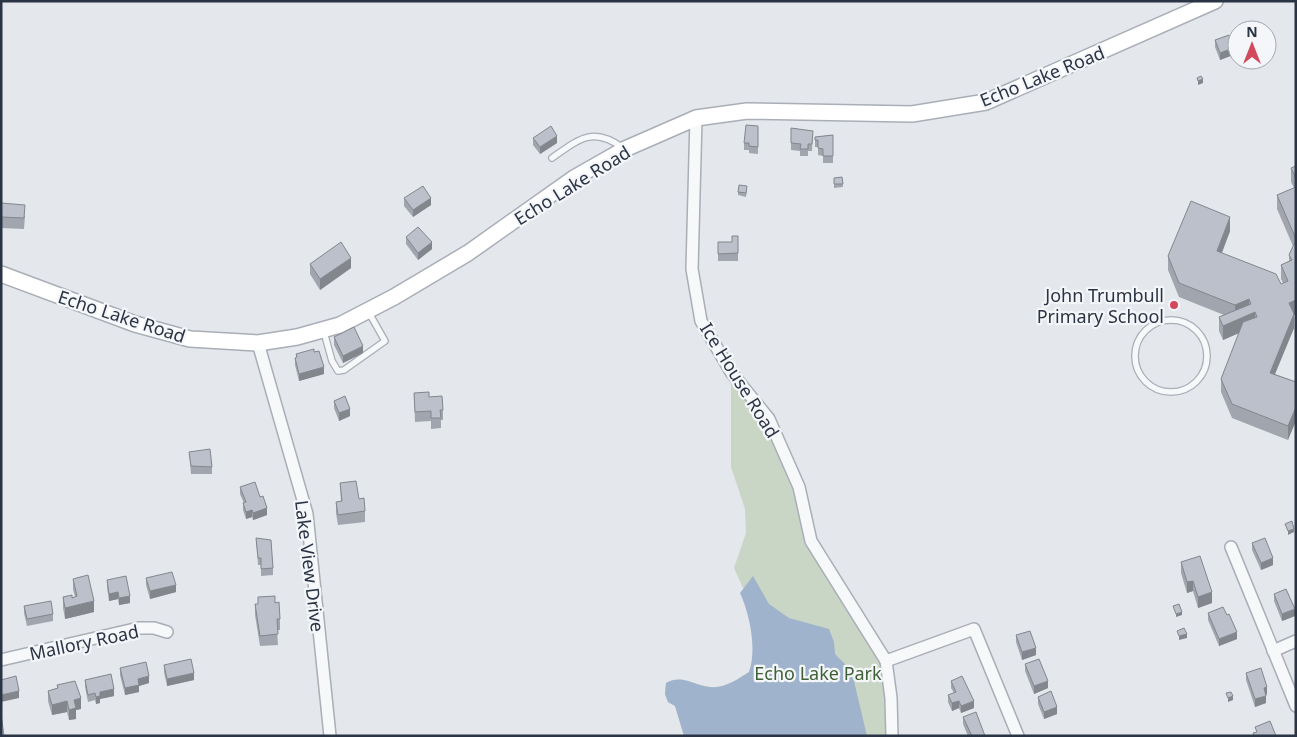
<svg xmlns="http://www.w3.org/2000/svg" width="1297" height="737" font-family="'Noto Sans',sans-serif">
	<rect width="100%" height="100%" fill="#e4e7ec"/>
	<!-- green -->
	<path fill="#c9d6c5" d="M731 372 769 419 799 487 811 541 886 661 892 736H684L675 706 668 702 665 694 666 683C683 674 692 685 710 687 724 689 738 679 749 672L753 660 756 602 743 588 734 568 746 533 745 509 731 467Z"/>
	<!-- water -->
	<path fill="#9fb4cc" d="M753 576 769 604 789 618 829 629 834 642 835 654 845 664 854 681 867 736H684L675 706 668 702 665 694 666 683C683 674 692 685 710 687 724 689 738 679 749 672 757 649 750 615 740 593Z"/>
	<g fill="none" stroke-linecap="round" stroke-linejoin="round">
		<defs>
			<g id="lane">
				<path d="M552 158C579 139 593 126 623 148"/>
				<circle cx="1171" cy="356" r="36"/>
				<path d="M324 332 332 361 338 371 344 370 385 341 368 311"/>
			</g>
			<g id="street">
				<path d="M696 118 692 269 701 321 731 372 769 419 799 487 811 541 886 661 891 698 892 736"/>
				<path d="M258 343 307 514 330 736"/>
				<path d="M1231 547 1296 706"/>
				<path d="M1273 651 1296 641"/>
				<path d="M1 660 139 628H154L167 632"/>
				<path d="M886 661 974 629 1018 736"/>
			</g>
			<path id="secondary" d="M1 274 135 324 190 339 258 343 297 337 340 325 394 297 468 253 574 178 625 149 696 118 747 111 912 114 986 102 1215 1"/>
		</defs>
		<!-- lane casing -->
		<use href="#lane" stroke="#a9aeb7" stroke-width="8"/>
		<!-- street casing -->
		<use href="#street" stroke="#a9aeb7" stroke-width="14"/>
		<!-- secondary casing -->
		<use href="#secondary" stroke="#a9aeb7" stroke-width="18"/>
		<!-- lane -->
		<use href="#lane" stroke="#f7f8fa" stroke-width="5.5"/>
		<!-- street -->
		<use href="#street" stroke="#f7f8fa" stroke-width="11"/>
		<!-- secondary -->
		<use href="#secondary" stroke="#fff" stroke-width="15"/>
	</g>
	<!-- wall -->
	<g fill="#a1a5ae">
		<path d="M1215 40 1233 55 1220 60 1215 47Z"/>
		<path d="M758 126V154L749 153V150H744V143Z"/>
		<path d="M791 128 813 131 812 151H808V156H800V151L791 150Z"/>
		<path d="M833 135V163H823V156L818 155V147H815V137Z"/>
		<path d="M533 138 557 143 540 154 533 145Z"/>
		<path d="M1296 166V314L1294 315V328L1275 374 1296 382 1288 440 1232 418 1221 392V379L1239 333 1223 340 1219 331V317L1224 315 1179 297 1168 270V256L1230 231 1222 253 1281 284 1283 283 1281 279V265L1289 261V255L1293 246 1277 209V195L1294 188 1291 182V168Z"/>
		<path d="M842 177 843 187 834 188V178Z"/>
		<path d="M747 190 746 197 738 195V192Z"/>
		<path d="M404 198 431 205 413 217 404 206Z"/>
		<path d="M1 203 25 216 24 229 1 228Z"/>
		<path d="M738 236V261H718V242H732Z"/>
		<path d="M406 237 432 249 418 260 406 244Z"/>
		<path d="M310 264 351 268 320 290 310 274Z"/>
		<path d="M334 337 363 353 343 363 334 345Z"/>
		<path d="M314 352 324 374 299 381 295 365V358H296V354Z"/>
		<path d="M414 393 429 397 443 410V420H441V428L431 429V421L415 422Z"/>
		<path d="M334 401 350 416 339 421 334 408Z"/>
		<path d="M189 452 212 467V474H191Z"/>
		<path d="M340 483 365 511V522L338 525 336 513V502L341 501Z"/>
		<path d="M240 487 260 497 267 515 253 520 252 517 246 519 243 510V503H244L240 494Z"/>
		<path d="M256 538 273 568V575L261 576V565H258Z"/>
		<path d="M1252 543 1273 565 1261 570 1252 550Z"/>
		<path d="M1181 562 1212 603 1198 608 1193 591 1187 593 1181 573Z"/>
		<path d="M146 578 176 592 150 599 146 585Z"/>
		<path d="M73 579 94 612 65 619 63 608V597H75L73 589Z"/>
		<path d="M107 580 130 603 119 605 118 599 109 601 107 587Z"/>
		<path d="M1274 594 1295 616 1282 621 1274 601Z"/>
		<path d="M258 597 275 603 280 619V630H277L278 645 260 646 255 615V604H258Z"/>
		<path d="M24 606 53 614V621L27 626 24 613Z"/>
		<path d="M1208 613 1237 639 1219 646 1208 620Z"/>
		<path d="M1016 635 1036 655 1022 660 1016 642Z"/>
		<path d="M1025 664 1048 688 1034 694 1025 671Z"/>
		<path d="M164 665 194 680 167 686 164 672Z"/>
		<path d="M120 668 149 683 139 686V692L125 695 120 675Z"/>
		<path d="M1246 673 1267 694 1266 695V703L1255 707 1246 680Z"/>
		<path d="M85 680 114 696 100 699V703L96 704 95 700 88 702 85 687Z"/>
		<path d="M951 681 974 708 961 713 959 708 952 711 948 702V695L954 693 951 688Z"/>
		<path d="M57 685 81 709 76 710V719L69 720 67 712 52 715 48 701V691L57 689Z"/>
		<path d="M1038 697 1057 714 1044 719 1038 704Z"/>
		<path d="M963 717 985 736H968L963 724Z"/>
	</g>
	<!-- shaded-wall -->
	<g fill="#83868d">
		<path d="M1233 48V55L1220 60V53Z"/>
		<path d="M1203 79V83L1198 85V81Z"/>
		<path d="M557 136V143L540 154V147Z"/>
		<path d="M431 198V205L413 217V210Z"/>
		<path d="M1230 217V231L1217 265V251Z"/>
		<path d="M432 242V249L418 260V253Z"/>
		<path d="M351 258V268L320 290V279Z"/>
		<path d="M1249 299V313L1235 319V305Z"/>
		<path d="M1296 300V314L1294 315V328L1270 386V373L1289 303Z"/>
		<path d="M1255 312V326L1223 340V326Z"/>
		<path d="M363 346V353L343 363V356Z"/>
		<path d="M324 367V374L299 381V374Z"/>
		<path d="M1296 407V421L1288 440V426Z"/>
		<path d="M350 409V416L339 421V413Z"/>
		<path d="M267 508V515L253 520V513Z"/>
		<path d="M252 510V517L246 519V512Z"/>
		<path d="M1294 529V532L1288 535V531Z"/>
		<path d="M1273 558V565L1261 570V563Z"/>
		<path d="M1193 581V591L1187 593V582Z"/>
		<path d="M176 585V592L150 599V591Z"/>
		<path d="M118 592V599L109 601V594Z"/>
		<path d="M1212 592V603L1198 608V597Z"/>
		<path d="M130 596V603L119 605V598Z"/>
		<path d="M94 601V612L65 619V608Z"/>
		<path d="M1295 609V616L1282 621V614Z"/>
		<path d="M1182 612V615L1176 617V614Z"/>
		<path d="M1237 632V639L1219 646V639Z"/>
		<path d="M1187 634V638L1179 640V636Z"/>
		<path d="M1036 648V655L1022 660V652Z"/>
		<path d="M194 673V680L167 686V679Z"/>
		<path d="M149 676V683L139 686V692L125 695V688L138 679Z"/>
		<path d="M1048 681V688L1034 694V686Z"/>
		<path d="M1267 687V694L1264 696V688Z"/>
		<path d="M114 689V696L100 699V703L96 704V697L100 692Z"/>
		<path d="M19 691V698L1 702V695Z"/>
		<path d="M1233 696V700L1228 702V698Z"/>
		<path d="M1266 696V703L1255 707V699Z"/>
		<path d="M81 698V709L76 710V719L69 720V710L74 700Z"/>
		<path d="M67 701V712L52 715V705Z"/>
		<path d="M959 701V708L952 711V703Z"/>
		<path d="M974 701V708L961 713V706Z"/>
		<path d="M1057 707V714L1044 719V712Z"/>
	</g>
	<!-- building -->
	<g fill="#bbc0ca" stroke="#83868d">
		<path d="M1229 35 1233 48 1220 53 1215 40Z"/>
		<path d="M1201 76 1203 79 1198 81 1197 78Z"/>
		<path d="M746 125 758 126V147L749 146V143H744Z"/>
		<path d="M551 126 557 136 540 147 533 138Z"/>
		<path d="M791 128 813 131 812 144H808V149H800L801 144 791 143Z"/>
		<path d="M833 135V156H823V149L818 148V140H815V137Z"/>
		<path d="M1296 166V178L1291 168Z"/>
		<path d="M842 177 843 184H834V178Z"/>
		<path d="M739 185 747 186 746 193 738 192Z"/>
		<path d="M423 186 431 198 413 210 404 198Z"/>
		<path d="M1296 187V239L1277 195Z"/>
		<path d="M1191 201 1230 217 1217 251 1276 274 1281 284 1288 281 1281 265 1292 260 1289 255 1294 244 1296 243V300L1289 303 1294 314 1270 373 1296 382V407L1288 426 1232 404 1221 379 1243 322 1257 317 1255 312 1223 326 1219 317 1251 304 1249 299 1235 305 1179 283 1168 256Z"/>
		<path d="M1 203 25 205 24 218 1 217Z"/>
		<path d="M418 227 432 242 418 253 406 237Z"/>
		<path d="M732 236H738V253L718 254V242H732Z"/>
		<path d="M341 242 351 258 320 279 310 264Z"/>
		<path d="M354 327 363 346 343 356 334 337Z"/>
		<path d="M314 349V352L319 351 324 367 299 374 295 358 297 357 296 354Z"/>
		<path d="M429 392V397L442 396 443 410H440L441 418H431V411L415 412 414 393Z"/>
		<path d="M345 396 350 409 339 413 334 401Z"/>
		<path d="M210 449 212 467 191 466 189 452Z"/>
		<path d="M356 481 359 499 364 498 365 511 338 515 336 502 342 501 340 483Z"/>
		<path d="M255 482 260 497 263 496 267 508 253 513 252 510 246 512 243 503 246 502 240 487Z"/>
		<path d="M1292 521 1294 529 1288 531 1285 524Z"/>
		<path d="M256 538 271 540 273 568 261 569V558H258Z"/>
		<path d="M1265 538 1273 558 1261 563 1252 543Z"/>
		<path d="M1200 556 1212 592 1198 597 1193 581 1187 582 1181 562Z"/>
		<path d="M172 572 176 585 150 591 146 578Z"/>
		<path d="M88 575 94 601 65 608 63 597 72 595V598L77 596 73 579Z"/>
		<path d="M126 576 130 596 119 598 118 592 109 594 107 580Z"/>
		<path d="M1286 589 1295 609 1282 614 1274 594Z"/>
		<path d="M275 596V603L279 602 280 619H277L278 634 260 636 255 604H258V597Z"/>
		<path d="M51 601 53 614 27 619 24 606Z"/>
		<path d="M1179 604 1182 612 1176 614 1173 606Z"/>
		<path d="M1223 607 1227 615 1229 614 1237 632 1219 639 1208 613Z"/>
		<path d="M1184 628 1187 634 1179 636 1177 631Z"/>
		<path d="M1030 631 1036 648 1022 652 1016 635Z"/>
		<path d="M191 659 194 673 167 679 164 665Z"/>
		<path d="M1039 659 1048 681 1034 686 1025 664Z"/>
		<path d="M146 662 149 676 138 679 139 685 125 688 120 668Z"/>
		<path d="M1261 668 1267 687 1264 688 1266 696 1255 699 1246 673Z"/>
		<path d="M111 674 114 689 100 692V696L96 697 95 693 88 695 85 680Z"/>
		<path d="M16 676 19 691 1 695V680Z"/>
		<path d="M962 676 974 701 961 706 959 701 952 703 948 695 956 692 951 681Z"/>
		<path d="M75 681 81 698 74 700 76 708 69 710 67 701 52 705 48 691 58 688 57 685Z"/>
		<path d="M1051 691 1057 707 1044 712 1038 697Z"/>
		<path d="M1231 692 1233 696 1228 698 1226 693Z"/>
		<path d="M976 712 985 736H972L963 717Z"/>
		<path d="M1 714 4 736H1Z"/>
		<path d="M1270 721 1276 736H1254L1253 733 1257 732 1255 727Z"/>
	</g>
	<!-- markers -->
	<circle fill="#d1495b" stroke="#f4f6f9" stroke-width="2" cx="1174" cy="305" r="5"/>
	<g text-anchor="middle" dominant-baseline="central" stroke-width="4.5" stroke-linejoin="round" paint-order="stroke">
		<!-- street labels -->
		<g font-size="18" fill="#2b3445" stroke="#f4f6f9">
			<text transform="translate(1042 76) rotate(-22)">Echo Lake Road</text>
			<text transform="translate(572 185) rotate(-32)">Echo Lake Road</text>
			<text transform="translate(122 316) rotate(18)">Echo Lake Road</text>
			<text transform="translate(740 380) rotate(58)">Ice House Road</text>
			<text transform="translate(310 566) rotate(83)">Lake View Drive</text>
			<text transform="translate(84 642) rotate(-12)">Mallory Road</text>
		</g>
		<!-- poi labels -->
		<g font-size="18" fill="#2b3445" stroke="#f4f6f9" text-anchor="end">
			<text x="1164" y="295">John Trumbull<tspan x="1164" dy="21">Primary School</tspan></text>
		</g>
		<!-- park labels -->
		<g font-size="18" fill="#3f6138" stroke="#f4f6f9">
			<text x="818" y="673">Echo Lake Park</text>
		</g>
	</g>
	<!-- border -->
	<rect width="1297" height="737" fill="none" stroke="#2b3445" stroke-width="5"/>
	<!-- north arrow -->
	<g transform="translate(1252 45)"><circle r="24" fill="#f4f6f9" stroke="#a4a8b1"/>
	<path d="M0-4L9 19L0 12L-9 19Z" fill="#d1495b"/>
	<text y="-8" font-size="14" font-weight="bold" text-anchor="middle" fill="#2b3445">N</text>
	</g>
</svg>
